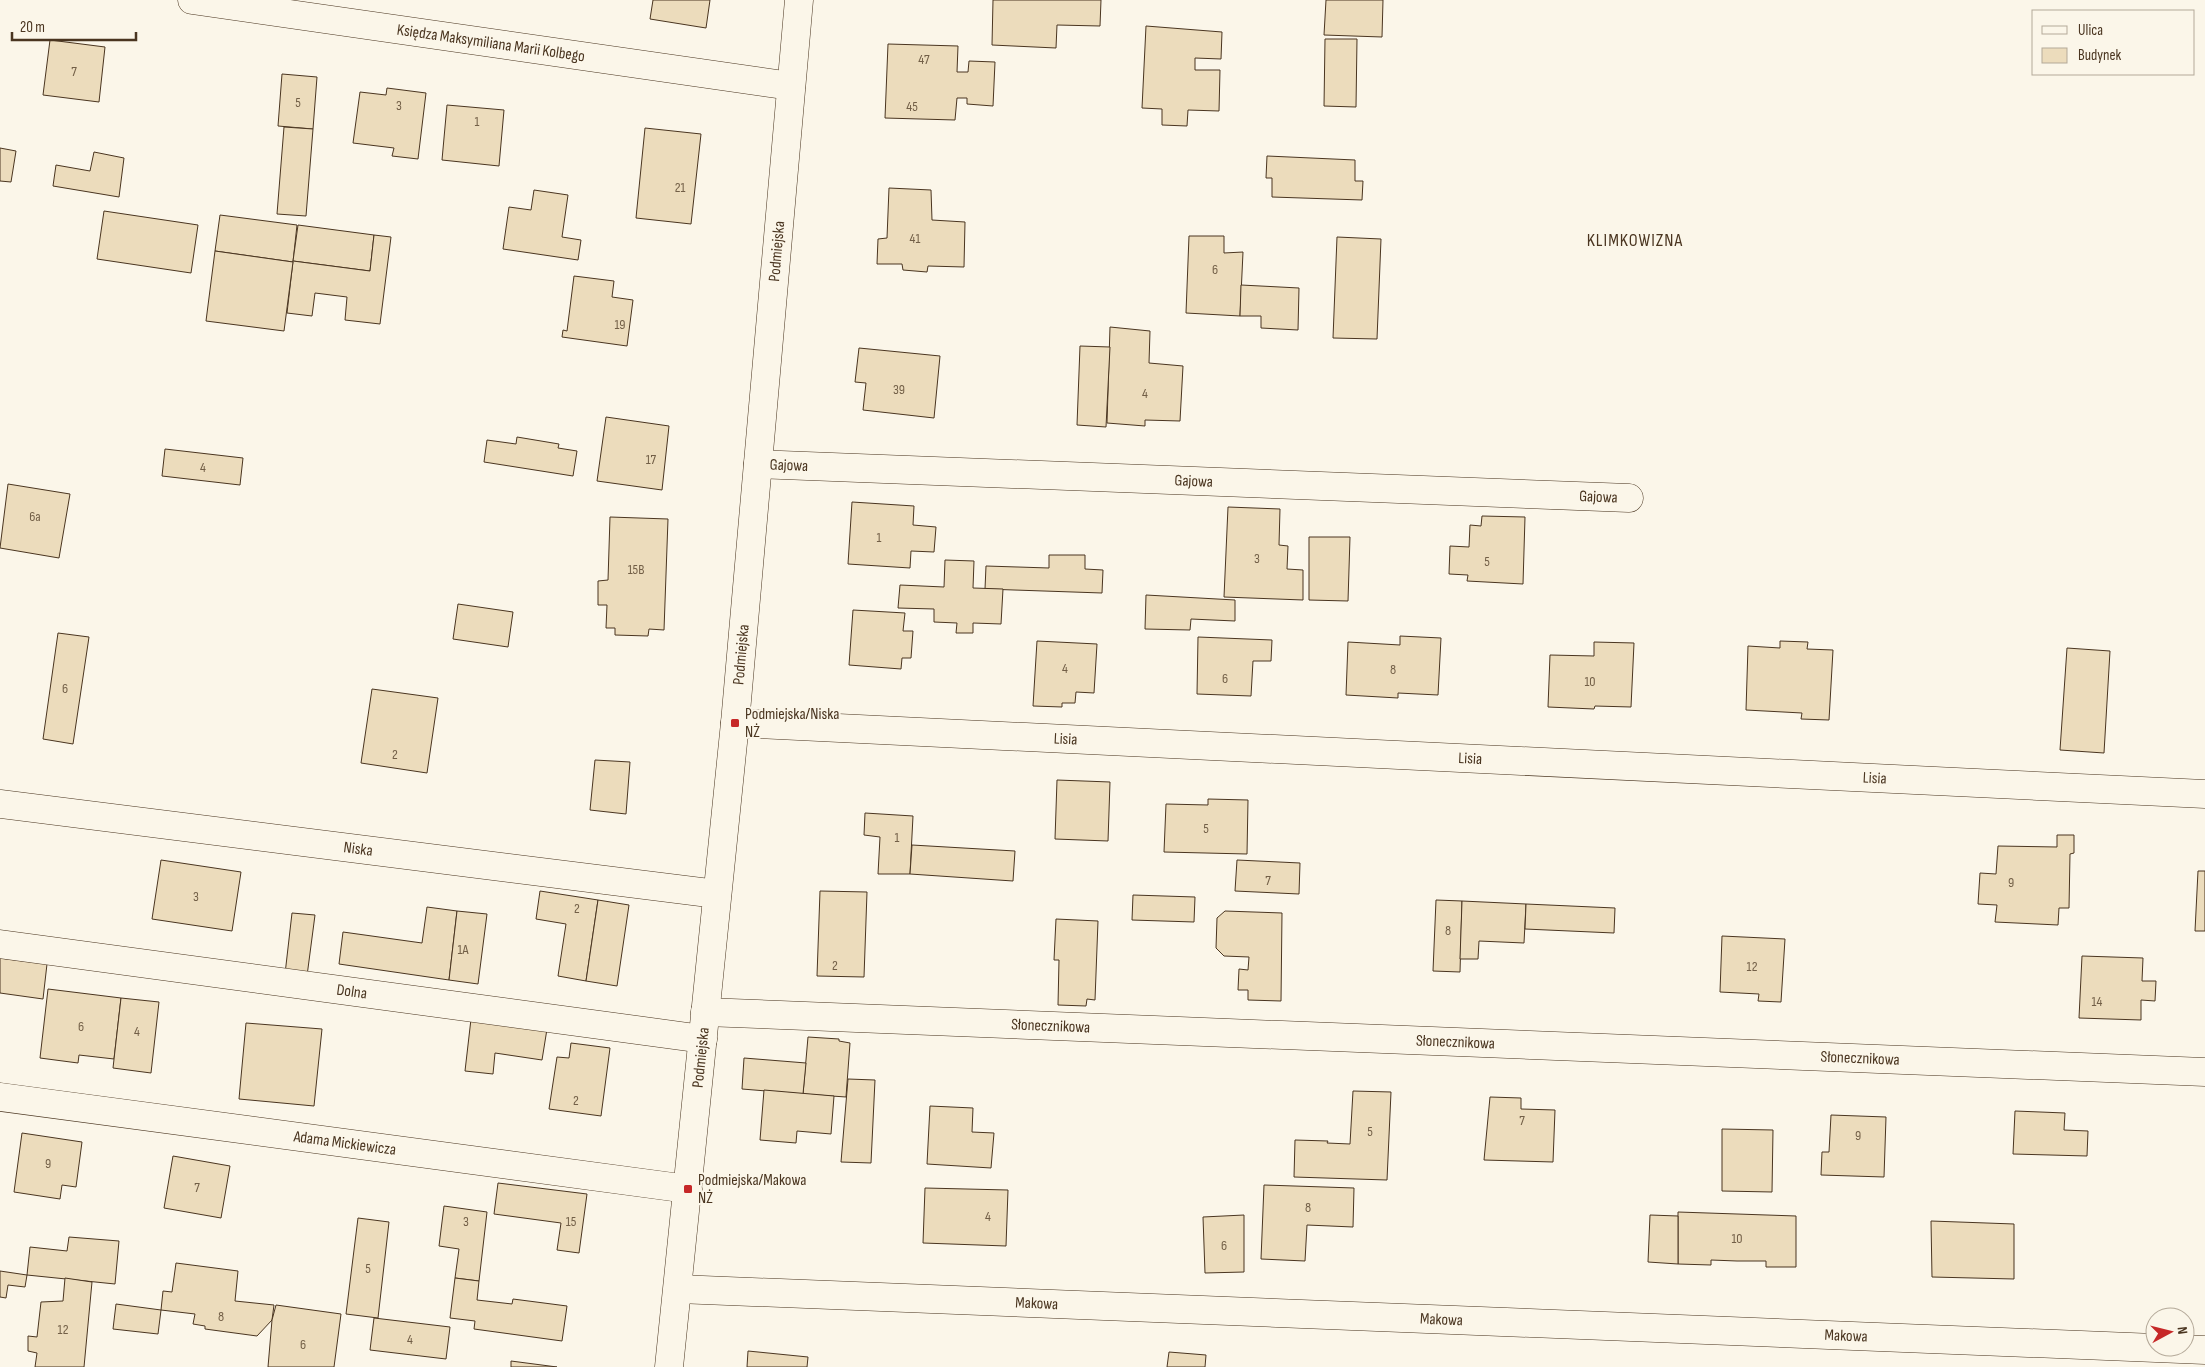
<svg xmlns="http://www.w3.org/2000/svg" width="2205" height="1367" font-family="'Sofia Sans Condensed',sans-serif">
	<rect width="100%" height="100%" fill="#fbf6e9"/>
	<!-- building -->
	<g fill="#ecdcbc" stroke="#4a3520">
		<path d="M653 0H710L706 28 650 19Z"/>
		<path d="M993 0H1101L1100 26 1057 25 1056 48 992 45Z"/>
		<path d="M1326 0H1383L1382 37 1324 35Z"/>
		<path d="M1146 26 1222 32 1221 59 1195 58V70H1220L1219 111 1188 110 1187 126 1162 125V109L1142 108Z"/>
		<path d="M1325 39H1357L1356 107 1324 106Z"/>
		<path d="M50 40 105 47 99 102 43 95Z"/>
		<path d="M888 44 958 46 957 72H968L969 61 995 62 993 106 967 104V98H957L955 120 885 118Z"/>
		<path d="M282 74 317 77 313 129 278 126Z"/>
		<path d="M387 88 426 93 418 159 392 156 394 148 353 143 360 92 386 95Z"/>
		<path d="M447 105 504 110 499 166 442 160Z"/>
		<path d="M284 127 313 129 306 216 277 214Z"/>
		<path d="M645 128 701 134 691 224 636 218Z"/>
		<path d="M0 148 16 151 11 182 0 181Z"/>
		<path d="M94 152 124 158 119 197 53 186 56 165 90 171Z"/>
		<path d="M1267 156 1355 160V181H1363L1362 200 1272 197V178H1266Z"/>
		<path d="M889 188 931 190 932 220 965 222 964 267 928 266 927 272 903 270 902 264H877L878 239 887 238Z"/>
		<path d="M534 190 568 195 562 237 581 240 578 260 503 249 509 207 531 210Z"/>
		<path d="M104 211 198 225 191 273 97 259Z"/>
		<path d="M220 215 297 225 293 262 215 251Z"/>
		<path d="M298 225 374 235 370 271 293 261Z"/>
		<path d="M374 235 391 237 380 324 345 320 347 297 315 293 312 316 287 313 293 261 370 271Z"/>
		<path d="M1189 236H1224V253L1243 252 1240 316 1186 313Z"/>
		<path d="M1337 237 1381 239 1377 339 1333 338Z"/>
		<path d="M215 251 293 262 284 331 206 321Z"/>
		<path d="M574 276 614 281 612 297 633 300 627 346 562 337 563 330 567 331Z"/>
		<path d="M1241 285 1299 288 1298 330 1261 328V316H1240Z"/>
		<path d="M1110 327 1150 331 1149 363 1183 366 1180 421 1145 420V426L1107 423Z"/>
		<path d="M1080 346 1110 347 1106 427 1077 425Z"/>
		<path d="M859 348 940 356 934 418 863 410 866 383 855 382Z"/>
		<path d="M606 417 669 426 662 490 597 481Z"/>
		<path d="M517 437 559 444 558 448 577 451 573 476 484 462 487 440 516 444Z"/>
		<path d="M165 449 243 458 240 485 162 476Z"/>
		<path d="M8 484 70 494 59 558 0 548Z"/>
		<path d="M852 502 914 506 913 525 936 527 934 552 911 551 910 568 848 564Z"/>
		<path d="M1228 507 1280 509 1279 545 1288 546 1287 569 1303 570V600L1224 597Z"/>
		<path d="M1482 516 1525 517 1523 584 1467 581 1468 575 1449 574 1450 546 1469 547 1470 525 1481 526Z"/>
		<path d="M610 517 668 519 664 630 649 629 648 636 615 635V628H606L607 605H598V581L608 580Z"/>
		<path d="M1309 537H1350L1348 601 1309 600Z"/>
		<path d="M1049 555H1085V569L1103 570 1102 593 985 589 986 566 1049 568Z"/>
		<path d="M945 560 974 561 973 588 1003 589 1001 624 973 623V633H956L957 623 934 622V609L898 608 900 585 944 587Z"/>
		<path d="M1146 595 1235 600V621L1191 619 1190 630 1145 629Z"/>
		<path d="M458 604 513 612 508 647 453 639Z"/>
		<path d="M853 610 905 613 903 631H913L911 658H902L901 669 849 665Z"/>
		<path d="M58 633 89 637 73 744 43 739Z"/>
		<path d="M1400 636 1441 638 1438 695 1398 693V698L1346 695 1348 642 1400 645Z"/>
		<path d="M1198 637 1272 640 1271 661H1253L1251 696 1197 694Z"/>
		<path d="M1037 641 1097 644 1094 693 1076 692 1075 703H1062V707L1033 706Z"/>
		<path d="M1780 641 1808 642 1807 649 1833 650 1829 720 1801 719 1802 713 1746 710 1748 646 1780 648Z"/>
		<path d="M1594 642 1634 643 1631 707 1595 706 1594 709 1548 707 1550 655 1594 656Z"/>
		<path d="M2067 648 2110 651 2104 753 2060 750Z"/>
		<path d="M372 689 438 698 427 773 361 763Z"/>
		<path d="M595 760 630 762 626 814 590 810Z"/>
		<path d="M1057 780 1110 782 1108 841 1055 839Z"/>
		<path d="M1208 799 1248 800 1247 854 1164 852 1166 804 1208 805Z"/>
		<path d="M865 813 913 816 910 874H878L880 837 864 835Z"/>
		<path d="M2057 835H2074V853L2070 854 2069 908H2059L2058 925 1995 922 1997 905 1978 904 1980 873 1996 874 1998 846 2057 847Z"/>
		<path d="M912 845 1015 851 1013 881 910 874Z"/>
		<path d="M161 860 241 872 232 931 152 919Z"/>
		<path d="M1237 860 1300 863 1299 894 1235 891Z"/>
		<path d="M2198 871H2205V931H2195Z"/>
		<path d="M540 891 598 900 586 981 558 976 566 924 536 919Z"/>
		<path d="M820 891 867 892 864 977 817 976Z"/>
		<path d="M1133 895 1195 897 1194 922 1132 920Z"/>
		<path d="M598 900 629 905 617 986 586 981Z"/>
		<path d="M1436 900 1462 901 1460 972 1433 971Z"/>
		<path d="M1462 901 1526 904 1524 943 1479 941 1478 959H1460Z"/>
		<path d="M1526 904 1615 908 1614 933 1525 929Z"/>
		<path d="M427 907 457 911 449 980 339 964 343 932 422 943Z"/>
		<path d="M457 911 487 914 478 984 449 980Z"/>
		<path d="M1225 911 1282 913 1281 1001 1248 1000V990H1238L1239 969 1248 970 1249 957 1224 956 1216 948 1217 918Z"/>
		<path d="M292 913 315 915 307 976 285 974Z"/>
		<path d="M1056 919 1098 921 1095 1000 1087 999 1086 1006 1058 1005 1059 960H1054Z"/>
		<path d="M1722 936 1785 939 1781 1002 1758 1001 1759 994 1720 992Z"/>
		<path d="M2082 956 2143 958 2142 981H2156L2155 1001 2141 1000V1020L2079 1018Z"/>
		<path d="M0 958 47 964 43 999 0 993Z"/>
		<path d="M48 989 121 998 114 1059 79 1055 78 1063 40 1058Z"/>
		<path d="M121 998 159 1002 151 1073 113 1068Z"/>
		<path d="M471 1019 547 1029 542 1060 495 1053 493 1074 465 1071Z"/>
		<path d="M246 1023 322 1029 314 1106 239 1099Z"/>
		<path d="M808 1037 839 1039V1041L850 1043 846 1097 803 1094Z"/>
		<path d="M571 1043 610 1048 601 1116 549 1109 557 1057 569 1058Z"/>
		<path d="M744 1058 806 1063 803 1094 742 1089Z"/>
		<path d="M848 1079 875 1080 871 1163 841 1162Z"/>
		<path d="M764 1090 834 1096 831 1134 797 1131 796 1143 760 1140Z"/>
		<path d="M1353 1091 1391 1092 1387 1180 1294 1177 1295 1140 1328 1141 1327 1143 1350 1144Z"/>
		<path d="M1490 1097 1521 1098V1109L1555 1110 1553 1162 1484 1160Z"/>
		<path d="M930 1106 973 1108 972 1132 994 1133 991 1168 927 1164Z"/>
		<path d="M2015 1111 2065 1113 2064 1130 2088 1131 2087 1156 2013 1154Z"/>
		<path d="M1831 1115 1886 1117 1884 1177 1821 1175 1822 1152H1829Z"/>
		<path d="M1722 1129 1773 1130 1772 1192 1722 1191Z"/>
		<path d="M22 1133 82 1142 76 1187 62 1185 60 1199 14 1192Z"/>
		<path d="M173 1156 230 1166 221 1218 164 1208Z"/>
		<path d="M498 1183 587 1194 579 1253 557 1250 561 1223 494 1214Z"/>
		<path d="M1264 1185 1354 1188 1353 1227 1307 1225 1305 1261 1261 1259Z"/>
		<path d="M925 1188 1008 1190 1006 1246 923 1243Z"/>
		<path d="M444 1206 487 1212 479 1281 455 1278 459 1249 439 1246Z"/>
		<path d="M1678 1212 1796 1216V1267H1766V1261H1737L1711 1260V1265L1678 1264Z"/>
		<path d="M1244 1215V1272L1205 1273 1203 1217Z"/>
		<path d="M1650 1215 1678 1216V1264L1648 1262Z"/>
		<path d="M358 1218 389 1222 378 1318 346 1314Z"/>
		<path d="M1931 1221 2014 1224V1279L1932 1277Z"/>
		<path d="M69 1237 119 1241 115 1284 27 1275 30 1247 67 1251Z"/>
		<path d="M176 1263 238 1271 235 1301 274 1305 272 1320 257 1336 205 1329V1326L193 1324 195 1314 161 1310 163 1291 172 1292Z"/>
		<path d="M0 1271 27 1275 25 1287 8 1285 6 1298 0 1297Z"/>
		<path d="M65 1278 92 1282 84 1367H35L37 1353 28 1351V1336L37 1337 41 1302 63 1301Z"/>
		<path d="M455 1278 479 1281 477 1300 512 1304 513 1299 567 1306 562 1341 474 1329 475 1321 450 1318Z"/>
		<path d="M116 1304 161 1310 158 1334 113 1329Z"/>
		<path d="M276 1305 341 1314 334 1367H268L272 1320Z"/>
		<path d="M374 1318 450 1327 446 1359 370 1350Z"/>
		<path d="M748 1351 808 1357 807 1367H747Z"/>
		<path d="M1169 1352 1206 1355 1205 1367H1167Z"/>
		<path d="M511 1361 557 1367H511Z"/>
	</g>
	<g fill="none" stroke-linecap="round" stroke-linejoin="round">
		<defs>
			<g id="minor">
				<path id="s1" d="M192 0 791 86"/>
				<path id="s2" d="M758 464 1629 498"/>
				<path id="s3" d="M735 723 2205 794"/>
				<path id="s4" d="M0 804 717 894"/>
				<path id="s5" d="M0 944 703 1039"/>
				<path id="s6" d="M705 1012 2205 1072"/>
				<path id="s7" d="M0 1097 688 1189"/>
				<path id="s8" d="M678 1289 2205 1350"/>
				<path id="s9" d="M669 1367 735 723 799 0"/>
			</g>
		</defs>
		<!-- minor casing -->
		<use href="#minor" stroke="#4a3520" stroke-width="29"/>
		<!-- minor -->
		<use href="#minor" stroke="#fbf6e9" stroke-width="28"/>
	</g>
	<!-- markers -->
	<g fill="#c62828" stroke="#fbf6e9" stroke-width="2">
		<rect x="730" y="718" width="10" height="10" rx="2.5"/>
		<rect x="683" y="1184" width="10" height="10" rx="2.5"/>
	</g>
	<g text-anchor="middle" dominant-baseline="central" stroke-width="4" stroke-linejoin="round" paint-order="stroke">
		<!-- number labels -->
		<g font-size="14" fill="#725f47">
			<text x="924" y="59">47</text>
			<text x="74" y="71">7</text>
			<text x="298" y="102">5</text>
			<text x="399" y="105">3</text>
			<text x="912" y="106">45</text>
			<text x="477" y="121">1</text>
			<text x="680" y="187">21</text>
			<text x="915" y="238">41</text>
			<text x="1215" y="269">6</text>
			<text x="620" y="324">19</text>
			<text x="899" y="389">39</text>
			<text x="1145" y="393">4</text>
			<text x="651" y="459">17</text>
			<text x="203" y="467">4</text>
			<text x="35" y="516">6a</text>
			<text x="879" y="537">1</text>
			<text x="1257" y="558">3</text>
			<text x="1487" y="561">5</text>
			<text x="636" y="569">15B</text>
			<text x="1065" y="668">4</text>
			<text x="1393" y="669">8</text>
			<text x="1225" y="678">6</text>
			<text x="1590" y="681">10</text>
			<text x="65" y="688">6</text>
			<text x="395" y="754">2</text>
			<text x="1206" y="828">5</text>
			<text x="897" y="837">1</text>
			<text x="1268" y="880">7</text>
			<text x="2011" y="882">9</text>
			<text x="196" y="896">3</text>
			<text x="577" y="908">2</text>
			<text x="1448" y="930">8</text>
			<text x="463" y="949">1A</text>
			<text x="835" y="965">2</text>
			<text x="1752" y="966">12</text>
			<text x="2097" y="1001">14</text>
			<text x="81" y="1026">6</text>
			<text x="137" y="1031">4</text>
			<text x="576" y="1100">2</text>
			<text x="1522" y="1120">7</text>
			<text x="1370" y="1131">5</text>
			<text x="1858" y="1135">9</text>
			<text x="48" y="1163">9</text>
			<text x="197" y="1187">7</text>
			<text x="1308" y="1207">8</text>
			<text x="988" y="1216">4</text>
			<text x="466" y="1221">3</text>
			<text x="571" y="1221">15</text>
			<text x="1737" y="1238">10</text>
			<text x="1224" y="1245">6</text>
			<text x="368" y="1268">5</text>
			<text x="221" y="1316">8</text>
			<text x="63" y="1329">12</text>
			<text x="410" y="1339">4</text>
			<text x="303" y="1344">6</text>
		</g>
		<!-- street labels -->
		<g font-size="16" fill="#4a3520" stroke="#fbf6e9">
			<text stroke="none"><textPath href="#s1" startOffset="302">Księdza Maksymiliana Marii Kolbego</textPath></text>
			<text stroke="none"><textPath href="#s9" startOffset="1121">Podmiejska</textPath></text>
			<text stroke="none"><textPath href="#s2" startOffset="31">Gajowa</textPath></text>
			<text stroke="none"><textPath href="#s2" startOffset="436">Gajowa</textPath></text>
			<text stroke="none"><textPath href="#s2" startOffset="841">Gajowa</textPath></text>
			<text stroke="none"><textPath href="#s9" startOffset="716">Podmiejska</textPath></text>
			<text stroke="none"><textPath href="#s3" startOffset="331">Lisia</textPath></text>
			<text stroke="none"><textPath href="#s3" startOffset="736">Lisia</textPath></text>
			<text stroke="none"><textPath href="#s3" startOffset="1141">Lisia</textPath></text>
			<text stroke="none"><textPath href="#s4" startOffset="361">Niska</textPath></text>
			<text stroke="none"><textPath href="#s5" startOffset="355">Dolna</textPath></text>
			<text stroke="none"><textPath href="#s6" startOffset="346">Słonecznikowa</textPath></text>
			<text stroke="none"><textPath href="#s6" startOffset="751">Słonecznikowa</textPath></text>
			<text stroke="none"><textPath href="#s9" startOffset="311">Podmiejska</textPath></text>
			<text stroke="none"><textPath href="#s6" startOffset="1156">Słonecznikowa</textPath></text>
			<text stroke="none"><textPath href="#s7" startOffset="348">Adama Mickiewicza</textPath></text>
			<text stroke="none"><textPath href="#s8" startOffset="359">Makowa</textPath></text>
			<text stroke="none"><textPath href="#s8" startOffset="764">Makowa</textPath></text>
			<text stroke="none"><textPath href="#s8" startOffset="1169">Makowa</textPath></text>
		</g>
		<!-- poi labels -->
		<g font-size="16" fill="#4a3520" stroke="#fbf6e9" text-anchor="start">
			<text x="745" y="714">Podmiejska/Niska<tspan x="745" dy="18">NŻ</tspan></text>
			<text x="698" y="1180">Podmiejska/Makowa<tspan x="698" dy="18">NŻ</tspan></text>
		</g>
		<!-- neighbourhood labels -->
		<g font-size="18" letter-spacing="1" fill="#4a3520" stroke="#fbf6e9">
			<text x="1635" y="240">KLIMKOWIZNA</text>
		</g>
	</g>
	<!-- legend -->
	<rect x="2032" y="10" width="162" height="65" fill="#fbf6e9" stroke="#b4a999"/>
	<rect x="2042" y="26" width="25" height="8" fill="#fbf6e9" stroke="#b4a999"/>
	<text x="2078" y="35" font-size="15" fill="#4a3520">Ulica</text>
	<rect x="2042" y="48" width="25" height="15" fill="#ecdcbc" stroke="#b4a999"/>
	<text x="2078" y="60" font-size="15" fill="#4a3520">Budynek</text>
	<!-- north arrow -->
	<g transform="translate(2170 1332) rotate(83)"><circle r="24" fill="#fbf6e9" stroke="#b4a999"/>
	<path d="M0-4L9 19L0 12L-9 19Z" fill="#c62828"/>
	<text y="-8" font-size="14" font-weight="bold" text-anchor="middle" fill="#4a3520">N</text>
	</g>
	<!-- scale -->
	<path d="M12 32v8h124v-8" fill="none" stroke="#4a3520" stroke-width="2.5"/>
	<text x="20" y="32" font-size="15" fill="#4a3520" stroke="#fbf6e9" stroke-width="4" paint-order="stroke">20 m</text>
</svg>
